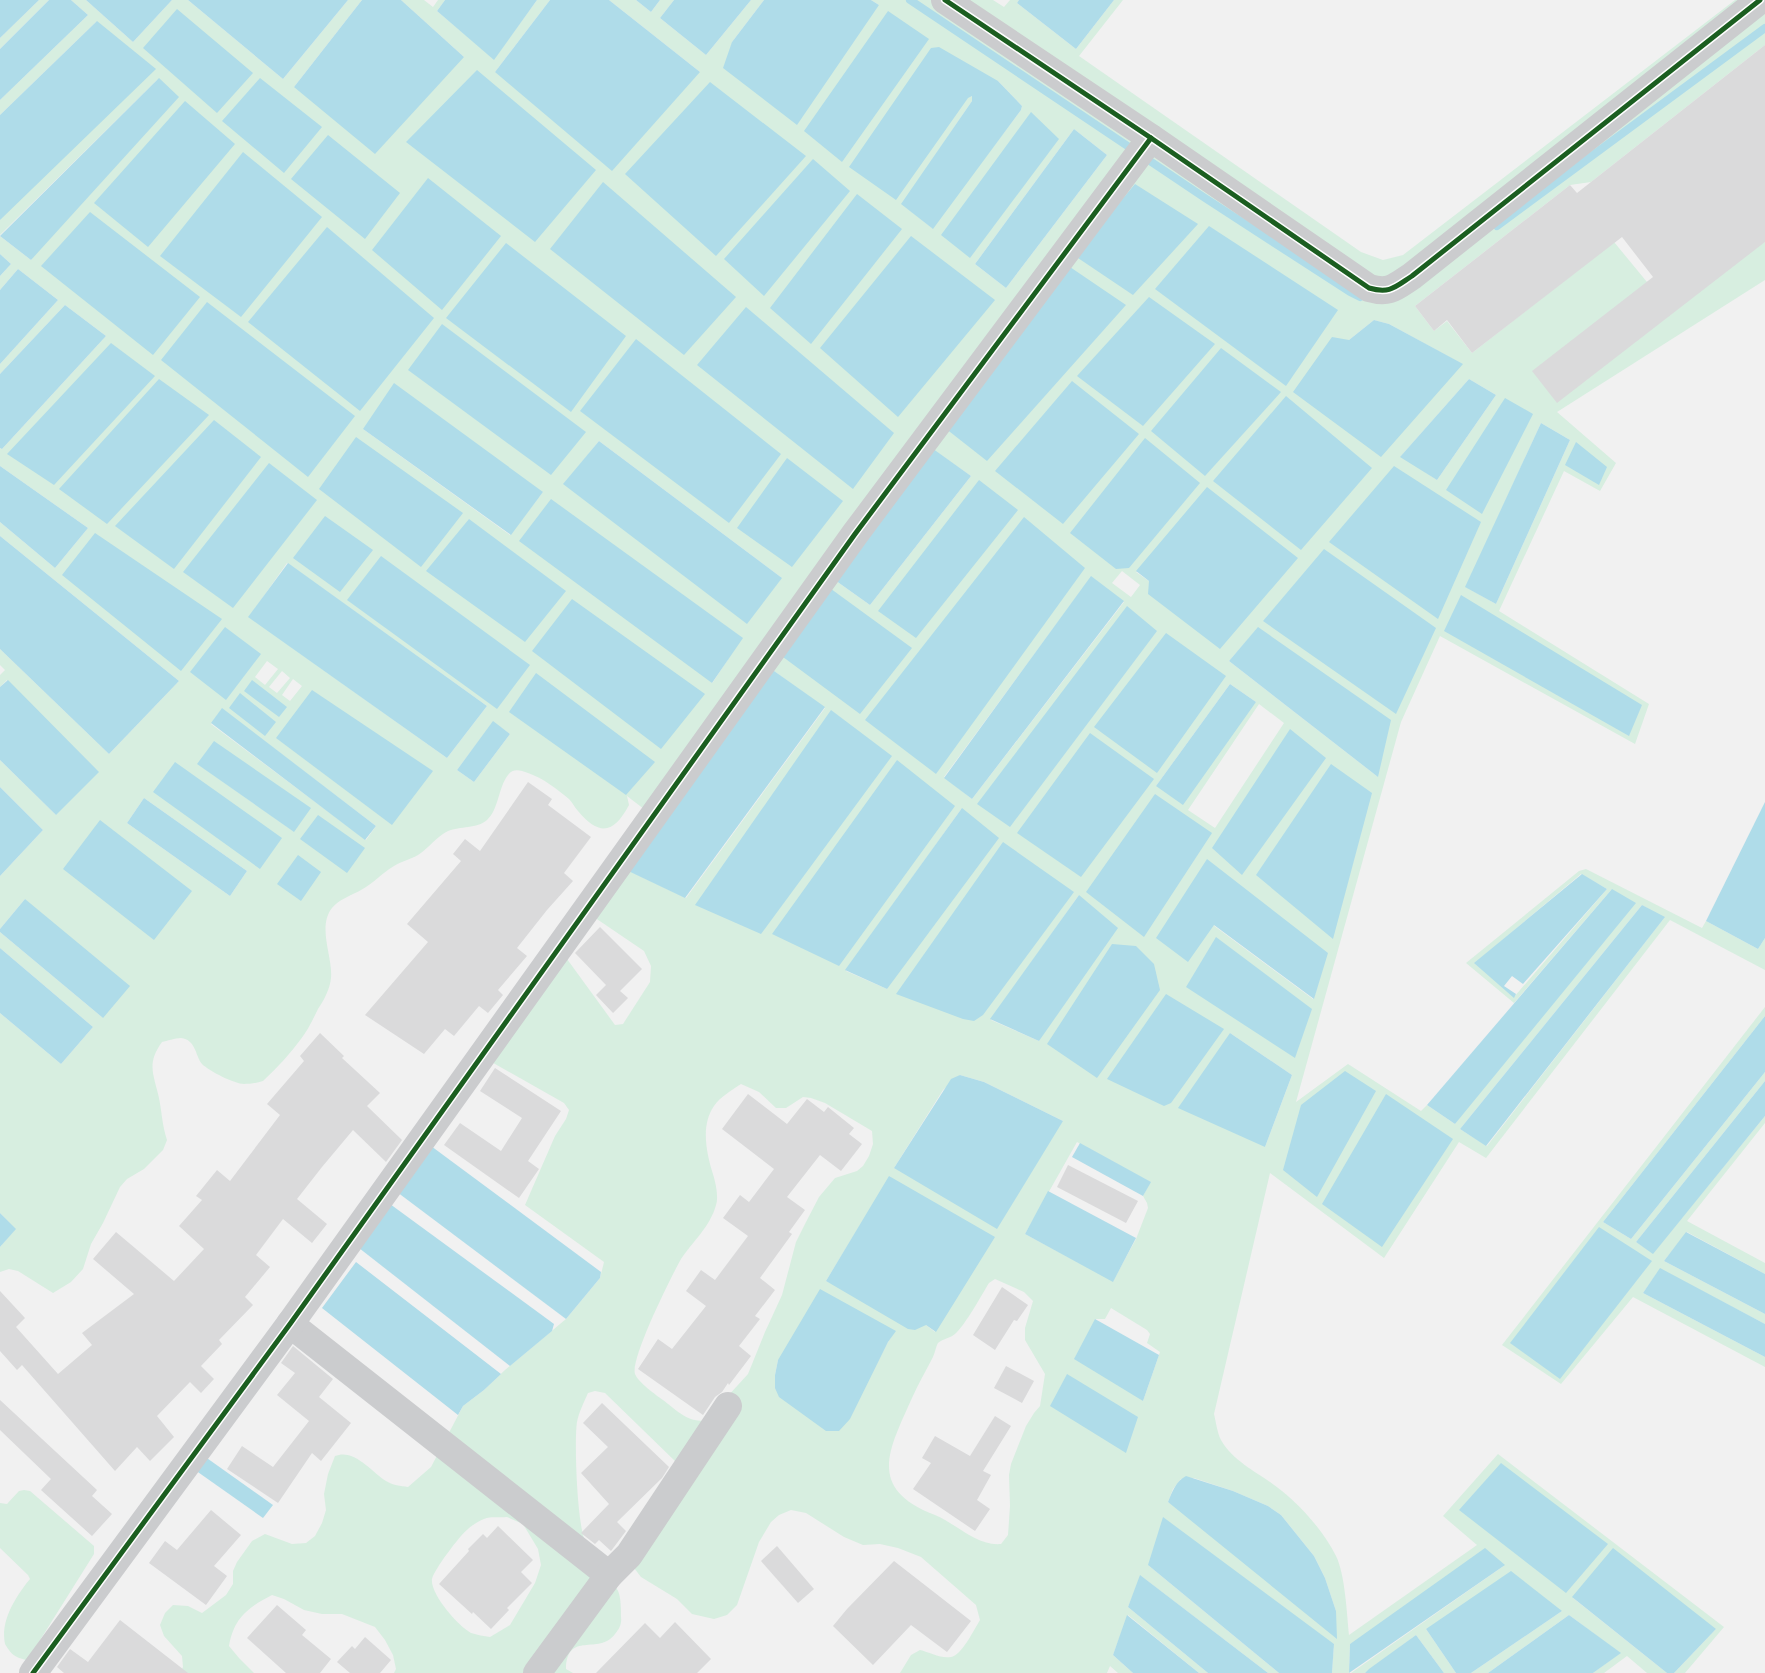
<svg xmlns="http://www.w3.org/2000/svg" width="1765" height="1673" font-family="Barlow,sans-serif">
	<rect width="100%" height="100%" fill="#f1f1f1"/>
	<!-- green -->
	<g fill="#d7eee0" fill-rule="evenodd">
		<path d="M39 0H49L0 49V38Z"/>
		<path d="M71 0H86L133 42 172 0H188L283 79 348 0H362L294 87 464 57 401 0H424L433 7 438 0H445L437 11 494 59 537 0H550L495 72H700L609 0H636L651 12 660 0H674L660 18 706 55 751 0H764L732 42 879 5 871 0H993L1004 7 1010 0H1019L1017 3 1076 49 1114 0H1123L1079 56 1361 252 1383 260 1403 255 1735 0H1765V45L1591 182 1570 185 1415 306 1434 331 1447 321 1472 353 1614 242 1647 282 1765 242V280L1557 412 1616 463 1600 491 1564 471 1499 611 1649 704 1635 744 1440 636 1401 722 1296 1102 1348 1064 1421 1111 1427 1105 1455 1124 1612 889 1514 1003 1466 963 1579 871 1586 869 1702 928 1706 921 1758 949 1765 938V970L1670 920 1486 1158 1459 1142 1384 1258 1270 1173 1214 1414C1216 1422 1217 1432 1221 1440 1235 1464 1262 1474 1282 1491 1303 1508 1324 1532 1336 1556 1345 1574 1347 1614 1349 1635L1477 1545 1443 1516 1498 1454 1724 1627 1685 1673H1674L1716 1629 1573 1598 1667 1673H1647L1627 1656 1604 1673H1593L1620 1653 1569 1615 1488 1673H1471L1562 1611 1426 1629 1456 1673H1444L1416 1635 1365 1673H1351L1505 1565 1350 1644 1349 1673H1332L1334 1644 1148 1565 1279 1673H1268L1141 1576 1128 1607 1208 1673H1199L1128 1615 1113 1655 1133 1673H1118L1110 1666 1107 1673H900L911 1655 920 1650C929 1652 941 1659 951 1657 961 1656 974 1630 980 1620L976 1605 921 1557 898 1548 880 1544 863 1545 844 1537 806 1513 791 1510 779 1515 771 1522 759 1542 737 1605 727 1615 714 1619 692 1614 677 1599 641 1577 634 1568 677 1463 605 1393 595 1391 588 1393C584 1402 579 1412 577 1422 574 1441 577 1528 586 1543 595 1559 610 1574 618 1591 621 1597 621 1610 621 1617 622 1624 619 1629 615 1634 599 1656 567 1630 566 1669L573 1673H394L396 1669 393 1655 385 1640 375 1627 342 1614H322L304 1610 284 1599 272 1595C247 1608 234 1618 229 1646L239 1658 254 1673H180L183 1667 182 1656 164 1636 160 1625 165 1613 173 1605 188 1606 202 1613 226 1595 233 1584V1571L237 1562 252 1541 265 1534 292 1544 306 1543 315 1536 322 1523 326 1510 324 1494 328 1474 335 1456C354 1448 372 1472 386 1481 392 1485 401 1486 408 1487L431 1467 463 1406 484 1390 505 1370 566 1319 600 1278 604 1262 525 1205 555 1136 566 1119 569 1110 564 1103 481 1056 559 948 615 1025 623 1024 650 982 651 966 644 951 585 911 653 816 627 796 629 805C614 833 600 837 578 811 575 808 573 803 569 799 557 789 543 778 528 773 520 770 513 768 508 775 498 788 499 809 487 820 477 829 460 826 448 831 437 836 429 848 418 855 411 859 402 861 394 866 382 873 374 883 361 890 352 895 338 900 332 908 317 927 333 957 331 978 330 989 324 1000 318 1009 313 1019 308 1030 301 1039 290 1054 277 1068 263 1081 257 1083 250 1084 244 1084 235 1084 209 1071 202 1064 195 1055 196 1040 181 1038 175 1038 167 1041 162 1042 146 1064 154 1075 159 1098 162 1113 162 1125 167 1140L163 1150 144 1169 127 1179 120 1187 103 1223 91 1244 83 1269 71 1282 53 1293 18 1271 9 1269 0 1272V1247L15 1229 0 1213V1013L61 1064 93 1027 0 948V932L103 1018 25 899 0 929V876L43 830 0 787V760L56 815 7 680 0 687V675L5 670 0 665V649L109 754 179 681 0 536V522L55 568 88 528 0 466V448L2 449 106 336 65 305 0 374V364L58 300 18 269 0 290V276L11 264 0 254V236L31 260 158 79 0 235V220L97 21 0 115V100L88 15ZM998 81 1022 106 1021 110 932 228 902 204 972 101V96L968 98ZM1074 129 1107 155 1006 288 975 264ZM1374 320 1389 324 1462 364 1349 340ZM1469 379 1496 395 1437 480 1401 456ZM1541 423 1570 440 1496 604 1466 587ZM363 429 542 492H543L510 535ZM599 441 782 578 564 484ZM929 447 971 476 870 605 832 578ZM551 500 742 638 713 682 712 683ZM1298 558 1149 581 1136 572ZM287 563 487 706 447 758 249 617ZM1122 571 1140 585 1131 597 1112 583ZM1091 577 1124 602 972 799 944 777ZM1258 628 1378 777 1229 661ZM267 661 278 669 265 685 255 677ZM767 666 825 708 686 898 623 868ZM282 671 290 678 277 693 269 687ZM293 679 302 686 290 701 282 695ZM1230 684 1256 702 1157 786H1156ZM1259 704 1284 723 1215 828 1188 810ZM222 709 376 826 366 840 211 724ZM493 722 510 734 474 782 457 770ZM198 764 310 808 293 831ZM144 798 247 871 230 896 127 823ZM962 808 887 989 846 971V970ZM1581 874 1607 889 1514 997 1475 963ZM1079 895 1039 1041 991 1020V1019ZM1642 905 1664 918 1487 1146 1460 1129ZM1213 925 1327 953 1314 998 1313 999ZM1230 1033 1292 1075 1265 1147ZM960 1075 984 1082 1063 1121 894 1168 943 1090ZM741 1084 759 1092 776 1108H786L803 1097 811 1098 825 1103 872 1131 873 1144 869 1156 863 1166 857 1171 835 1178 819 1197 806 1222 796 1242 782 1295 765 1332 748 1374 706 1420C689 1424 675 1409 663 1400 656 1395 638 1382 635 1374 630 1359 671 1277 681 1259 693 1241 710 1227 716 1205 719 1196 715 1180 712 1171 706 1150 701 1125 714 1106 720 1097 732 1090 741 1084ZM1077 1142 1150 1182 1143 1196 1147 1203 1148 1208 1136 1239 1113 1281 1025 1234ZM890 1176 935 1332 926 1325 826 1281ZM995 1279 1024 1292 1033 1301 1025 1328V1340L1045 1374 1040 1406 1034 1413 1026 1426 1011 1464 1009 1475 1010 1506 1008 1535 1001 1544C976 1546 957 1524 935 1515 866 1488 889 1450 912 1398 918 1384 926 1371 933 1357 935 1353 936 1346 938 1343 942 1339 951 1338 955 1334 966 1324 981 1296 989 1283ZM1111 1308 1147 1330 1150 1334 1147 1343 1160 1352 1143 1401 1095 1319H1105ZM895 1331 888 1342 865 1386 775 1388V1375L778 1360ZM1194 1478 1233 1491 1268 1506 1281 1515 1314 1556 1325 1578 1336 1611 1168 1502 1173 1489 1181 1479ZM507 1517 523 1524 538 1549 541 1565 535 1583 510 1625 490 1637C484 1636 477 1635 471 1633 458 1626 430 1594 432 1579 434 1570 460 1535 468 1529 472 1525 479 1521 484 1519 491 1516 500 1518 507 1517Z"/>
		<path d="M1765 1007V1016L1603 1222 1631 1239 1765 1072V1081L1636 1242 1653 1253 1765 1116V1123L1687 1221 1765 1263V1274L1687 1232 1664 1261 1765 1314V1324L1660 1269 1643 1293 1765 1357V1367L1633 1297 1561 1384 1502 1345Z"/>
		<path d="M24 1490 30 1491 94 1546V1554L30 1656 26 1660C14 1657 11 1654 5 1644 0 1621 16 1596 30 1579L28 1575 0 1548V1503L7 1504 19 1491Z"/>
	</g>
	<!-- water -->
	<g fill="#afdce9">
		<path d="M0 0H39L0 38Z"/>
		<path d="M49 0H71L88 15 0 100V49Z"/>
		<path d="M86 0H172L133 42Z"/>
		<path d="M188 0H348L283 79Z"/>
		<path d="M362 0H401L464 57 375 154 294 87Z"/>
		<path d="M445 0H537L494 60 437 11Z"/>
		<path d="M550 0H609L700 72 612 171 495 72Z"/>
		<path d="M636 0H660L651 12Z"/>
		<path d="M674 0H751L706 55 660 18Z"/>
		<path d="M764 0H871L879 5 797 125 723 68 732 42Z"/>
		<path d="M1019 0H1114L1076 49 1017 3Z"/>
		<path d="M177 9 253 73 217 113 143 48Z"/>
		<path d="M888 11 929 39 842 162 804 131Z"/>
		<path d="M97 21 156 69 0 220V115Z"/>
		<path d="M939 47 998 81 1022 106 1021 110 933 229 901 204 972 101V96L968 98 896 200 849 167 931 48Z"/>
		<path d="M477 70 596 170 535 242 406 142Z"/>
		<path d="M159 78 179 97 31 260 0 236Z"/>
		<path d="M260 78 322 127 284 173 222 121Z"/>
		<path d="M710 82 806 156 716 256 625 174Z"/>
		<path d="M185 101 235 144 148 247 94 203Z"/>
		<path d="M1031 112 1059 139 970 258 941 235Z"/>
		<path d="M1074 129 1107 155 1006 288 975 264Z"/>
		<path d="M328 135 400 193 365 239 291 179Z"/>
		<path d="M243 152 322 217 241 317 160 256Z"/>
		<path d="M813 159 850 191 764 296 724 259Z"/>
		<path d="M428 178 501 236 442 310 372 250Z"/>
		<path d="M603 182 736 297 684 355 550 249Z"/>
		<path d="M1135 184 1198 224 1133 295 1075 256Z"/>
		<path d="M857 194 902 229 811 344 770 308Z"/>
		<path d="M90 212 200 297 153 355 41 266Z"/>
		<path d="M1209 226 1338 310 1286 386 1155 289Z"/>
		<path d="M327 227 434 318 360 411 248 322Z"/>
		<path d="M911 236 995 300 898 417 820 348Z"/>
		<path d="M506 243 626 336 571 412 446 318Z"/>
		<path d="M0 254 11 264 0 276Z"/>
		<path d="M1070 267 1126 305 987 461 945 428Z"/>
		<path d="M18 269 58 300 0 364V290Z"/>
		<path d="M1149 297 1215 344 1143 426 1077 376Z"/>
		<path d="M207 302 355 416 308 477 161 360Z"/>
		<path d="M65 305 106 336 2 449 0 448V374Z"/>
		<path d="M746 307 894 433 853 489 697 365Z"/>
		<path d="M1374 320 1389 324 1463 364 1381 457 1293 392 1332 337 1349 340Z"/>
		<path d="M442 324 586 432 551 475 408 370Z"/>
		<path d="M636 339 781 454 729 523 580 411Z"/>
		<path d="M111 343 155 376 54 485 7 454Z"/>
		<path d="M1221 348 1281 392 1205 476 1151 431Z"/>
		<path d="M159 379 209 415 107 524 59 489Z"/>
		<path d="M1469 379 1496 395 1437 480 1400 457Z"/>
		<path d="M1072 381 1139 434 1063 524 995 471Z"/>
		<path d="M394 383 543 492 511 535 363 429Z"/>
		<path d="M1286 396 1372 468 1301 550 1213 481Z"/>
		<path d="M1505 398 1533 414 1482 514 1446 490Z"/>
		<path d="M214 420 261 457 174 569 115 526Z"/>
		<path d="M1541 423 1570 440 1496 604 1465 587Z"/>
		<path d="M356 437 463 513 421 567 319 489Z"/>
		<path d="M1145 438 1200 483 1129 568 1116 569 1070 533Z"/>
		<path d="M599 441 782 578 747 624 563 484Z"/>
		<path d="M1576 442 1607 467 1599 485 1565 465Z"/>
		<path d="M929 446 971 476 870 605 832 578Z"/>
		<path d="M787 458 843 501 792 567 737 528Z"/>
		<path d="M269 463 317 500 233 608 183 572Z"/>
		<path d="M0 466 88 528 55 568 0 522Z"/>
		<path d="M1394 466 1481 522 1438 619 1329 542Z"/>
		<path d="M979 480 1018 510 916 638 878 611Z"/>
		<path d="M1207 487 1298 558 1220 649 1148 594 1149 581 1136 571Z"/>
		<path d="M551 499 743 638 712 683 519 541Z"/>
		<path d="M325 516 373 550 340 592 293 558Z"/>
		<path d="M1024 517 1085 568 936 774 865 720Z"/>
		<path d="M469 519 566 591 525 642 426 571Z"/>
		<path d="M95 533 222 619 181 671 62 575Z"/>
		<path d="M0 536 179 681 109 754 0 649Z"/>
		<path d="M1324 549 1436 628 1396 714 1263 621Z"/>
		<path d="M381 556 530 665 497 709 347 600Z"/>
		<path d="M288 563 487 706 447 758 248 617Z"/>
		<path d="M1091 576 1124 601 972 799 944 778Z"/>
		<path d="M827 586 912 648 860 714 779 654Z"/>
		<path d="M1461 595 1642 705 1629 736 1444 631Z"/>
		<path d="M572 599 705 694 661 749 532 651Z"/>
		<path d="M1127 606 1157 631 1010 827 977 804Z"/>
		<path d="M225 627 261 654 226 700 190 672Z"/>
		<path d="M1258 627 1391 720 1378 777 1229 661Z"/>
		<path d="M1166 633 1226 676 1157 773 1094 727Z"/>
		<path d="M767 666 825 707 685 898 622 868Z"/>
		<path d="M536 673 655 762 626 795 509 712Z"/>
		<path d="M8 680 99 772 56 815 0 760V687Z"/>
		<path d="M252 680 287 707 279 717 244 691Z"/>
		<path d="M1230 684 1256 702 1183 805 1156 786Z"/>
		<path d="M312 690 433 771 392 825 276 738Z"/>
		<path d="M240 693 276 722 265 736 229 708Z"/>
		<path d="M222 708 376 826 365 840 211 723Z"/>
		<path d="M831 710 892 756 761 934 695 905Z"/>
		<path d="M493 721 510 734 474 782 457 770Z"/>
		<path d="M1290 729 1326 758 1242 875 1212 848Z"/>
		<path d="M1090 733 1154 779 1081 877 1017 833Z"/>
		<path d="M214 741 311 808 294 832 197 764Z"/>
		<path d="M897 760 955 806 839 966 772 934Z"/>
		<path d="M175 762 282 838 260 869 153 792Z"/>
		<path d="M1331 764 1372 793 1333 939 1256 875Z"/>
		<path d="M0 787 43 830 0 876Z"/>
		<path d="M1155 794 1212 833 1144 937 1086 892Z"/>
		<path d="M144 798 247 871 230 896 127 823Z"/>
		<path d="M1765 802V938L1758 949 1706 921Z"/>
		<path d="M962 808 999 838 887 989 845 970Z"/>
		<path d="M318 815 365 848 347 873 300 839Z"/>
		<path d="M100 820 192 891 154 940 63 869Z"/>
		<path d="M1003 842 1074 892 983 1015 974 1021 963 1019 896 994Z"/>
		<path d="M298 855 321 872 301 901 277 884Z"/>
		<path d="M1207 859 1328 953 1314 999 1214 925 1188 962 1156 938Z"/>
		<path d="M1582 874 1607 889 1523 984 1512 976 1504 986 1516 994 1514 998 1474 963Z"/>
		<path d="M1612 889 1636 903 1455 1124 1427 1105Z"/>
		<path d="M1079 895 1118 928 1039 1041 990 1019Z"/>
		<path d="M25 899 130 986 103 1018 0 932V929Z"/>
		<path d="M1642 905 1665 917 1486 1146 1460 1129Z"/>
		<path d="M1216 937 1312 1009 1295 1058 1186 987Z"/>
		<path d="M1112 944 1136 946 1154 964 1160 990 1097 1078 1047 1044Z"/>
		<path d="M0 948 93 1027 61 1064 0 1013Z"/>
		<path d="M1166 994 1224 1029 1171 1103 1164 1106 1107 1079Z"/>
		<path d="M1765 1016V1072L1631 1239 1603 1222Z"/>
		<path d="M1230 1033 1292 1075 1265 1147 1178 1108Z"/>
		<path d="M1345 1071 1376 1091 1317 1197 1283 1170 1301 1105Z"/>
		<path d="M960 1075 984 1082 1063 1121 997 1229 894 1168 951 1079Z"/>
		<path d="M1765 1081V1116L1653 1254 1636 1242Z"/>
		<path d="M1386 1094 1453 1139 1382 1247 1322 1204Z"/>
		<path d="M1080 1143 1151 1182 1143 1196 1072 1157Z"/>
		<path d="M431 1146 601 1272 600 1278 566 1319 397 1192Z"/>
		<path d="M889 1176 995 1237 936 1332 926 1325 915 1330 908 1329 826 1281Z"/>
		<path d="M1048 1191 1136 1238 1113 1282 1025 1234Z"/>
		<path d="M390 1204 554 1324 552 1331 510 1366 359 1248Z"/>
		<path d="M0 1213 16 1229 0 1247Z"/>
		<path d="M1599 1227 1652 1261 1560 1379 1510 1343Z"/>
		<path d="M1686 1232 1765 1274V1314L1664 1261Z"/>
		<path d="M356 1262 501 1374 484 1390 463 1406 458 1415 322 1308Z"/>
		<path d="M1660 1268 1765 1324V1357L1643 1293Z"/>
		<path d="M820 1289 896 1331 888 1342 850 1419 839 1431H826L779 1397 775 1388V1375L778 1360Z"/>
		<path d="M1095 1319 1159 1355 1143 1401 1074 1359Z"/>
		<path d="M1067 1374 1138 1417 1126 1453 1050 1406Z"/>
		<path d="M204 1456 273 1505 263 1518 195 1470Z"/>
		<path d="M1501 1463 1608 1544 1566 1593 1459 1510Z"/>
		<path d="M1186 1476 1233 1491 1268 1506 1281 1515 1314 1556 1325 1578 1336 1611 1337 1639 1168 1502C1172 1492 1176 1481 1186 1476Z"/>
		<path d="M1163 1517 1334 1644 1332 1673H1279L1148 1565Z"/>
		<path d="M1485 1548 1505 1565 1349 1673 1350 1644Z"/>
		<path d="M1613 1548 1716 1629 1674 1673H1667L1572 1597Z"/>
		<path d="M1511 1571 1562 1611 1471 1673H1456L1426 1629Z"/>
		<path d="M1140 1575 1268 1673H1208L1128 1607Z"/>
		<path d="M1127 1615 1199 1673H1133L1113 1655Z"/>
		<path d="M1569 1615 1621 1653 1593 1673H1488Z"/>
		<path d="M1416 1635 1444 1673H1365L1369 1669Z"/>
	</g>
	<g fill="none" stroke-linecap="round" stroke-linejoin="round">
		<!-- stream -->
		<g stroke="#afdce9" stroke-width="8">
			<path d="M910 0 1205 198 1350 292 1360 297"/>
			<path d="M1497 226 1765 28"/>
		</g>
	</g>
	<!-- building -->
	<g fill="#dadadb">
		<path d="M1765 45V242L1557 403 1532 371 1653 277 1622 237 1472 353 1447 320 1434 331 1415 306 1570 185 1577 193Z"/>
		<path d="M528 782 552 799 548 805 591 837 564 873 573 881 547 910 517 948 527 956 498 990 503 995 488 1013 479 1006 454 1036 445 1029 424 1054 365 1015 428 942 407 924 461 861 453 854 465 839 480 851Z"/>
		<path d="M600 927 642 969 620 991 628 998 613 1013 596 995 606 985 575 953Z"/>
		<path d="M320 1033 344 1056 342 1058 380 1093 367 1106 402 1140 386 1162 353 1130 322 1167 297 1199 327 1224 312 1243 283 1219 256 1255 270 1267 245 1297 253 1305 219 1340 222 1344 201 1366 214 1379 201 1393 190 1382 157 1416 174 1437 150 1461 137 1447 115 1471 22 1365 17 1370 0 1351V1291L25 1318 16 1327 58 1374 92 1345 82 1333 134 1294 93 1259 116 1232 174 1281 204 1249 179 1226 202 1200 196 1196 217 1170 230 1181 280 1115 267 1104 304 1061 300 1056Z"/>
		<path d="M495 1068 561 1111 528 1161 539 1169 519 1198 444 1145 460 1123 501 1151 522 1118 480 1091Z"/>
		<path d="M748 1094 787 1124 807 1099 824 1112 828 1107 854 1128 849 1134 862 1144 841 1171 820 1155 787 1197 805 1210 789 1232 792 1234 760 1278 775 1290 755 1316 760 1319 739 1346 751 1356 729 1385 728 1383 722 1392 715 1397 703 1415 638 1369 658 1339 672 1349 706 1306 686 1291 701 1270 715 1280 748 1236 723 1218 740 1195 749 1202 774 1169 722 1129Z"/>
		<path d="M1068 1165 1138 1201 1126 1223 1057 1187Z"/>
		<path d="M1002 1287 1028 1305 1017 1321 1014 1320 995 1350 973 1335Z"/>
		<path d="M293 1346 333 1379 319 1397 351 1423 321 1461 312 1453 278 1503 227 1469 242 1446 273 1467 309 1421 277 1395 295 1373 281 1363Z"/>
		<path d="M1006 1366 1034 1381 1022 1403 994 1388Z"/>
		<path d="M0 1400 97 1490 92 1496 112 1514 92 1536 41 1490 51 1479 0 1430Z"/>
		<path d="M602 1403 669 1467 662 1478 617 1522 626 1531 611 1551 599 1540 595 1544 581 1533 609 1504 581 1473 608 1447 583 1423Z"/>
		<path d="M995 1416 1011 1426 983 1471 991 1475 977 1500 990 1509 975 1531 913 1489 931 1463 922 1458 935 1436 970 1456Z"/>
		<path d="M211 1510 241 1535 214 1566 227 1576 206 1605 149 1563 165 1541 177 1550Z"/>
		<path d="M498 1526 533 1560 521 1572 532 1583 507 1608 509 1610 491 1629 473 1612 472 1614 439 1584 469 1551 468 1549 483 1534 487 1538Z"/>
		<path d="M777 1546 814 1589 798 1603 761 1561Z"/>
		<path d="M894 1561 971 1621 947 1652 911 1625 873 1665 833 1626 847 1609Z"/>
		<path d="M277 1605 306 1630 302 1635 331 1659 320 1673H286L247 1638Z"/>
		<path d="M120 1620 188 1673H64L57 1667 70 1649 88 1662Z"/>
		<path d="M675 1622 711 1659 697 1673H596L645 1623 660 1638Z"/>
		<path d="M365 1637 391 1660 380 1673H350L337 1662 352 1646 355 1649Z"/>
	</g>
	<g fill="none" stroke-linecap="round" stroke-linejoin="round">
		<!-- street -->
		<g stroke="#cbccce" stroke-width="28">
			<path d="M945 0 1151 138 1369 288C1390 294 1395 287 1412 276L1760 0"/>
			<path d="M290 1324 609 1575"/>
			<path d="M33 1673 290 1324 855 534 1151 138"/>
			<path d="M537 1673 609 1575 629 1555 728 1406"/>
		</g>
		<defs>
			<g id="cycleway">
				<path d="M945 0 1151 138 1369 288C1390 294 1395 287 1412 276L1760 0"/>
				<path d="M33 1673 290 1324 855 534 1151 138"/>
			</g>
		</defs>
		<!-- cycleway casing -->
		<use href="#cycleway" stroke="#fff" stroke-width="8"/>
		<!-- cycleway -->
		<use href="#cycleway" stroke="#1b5e20" stroke-width="5"/>
	</g>
</svg>
